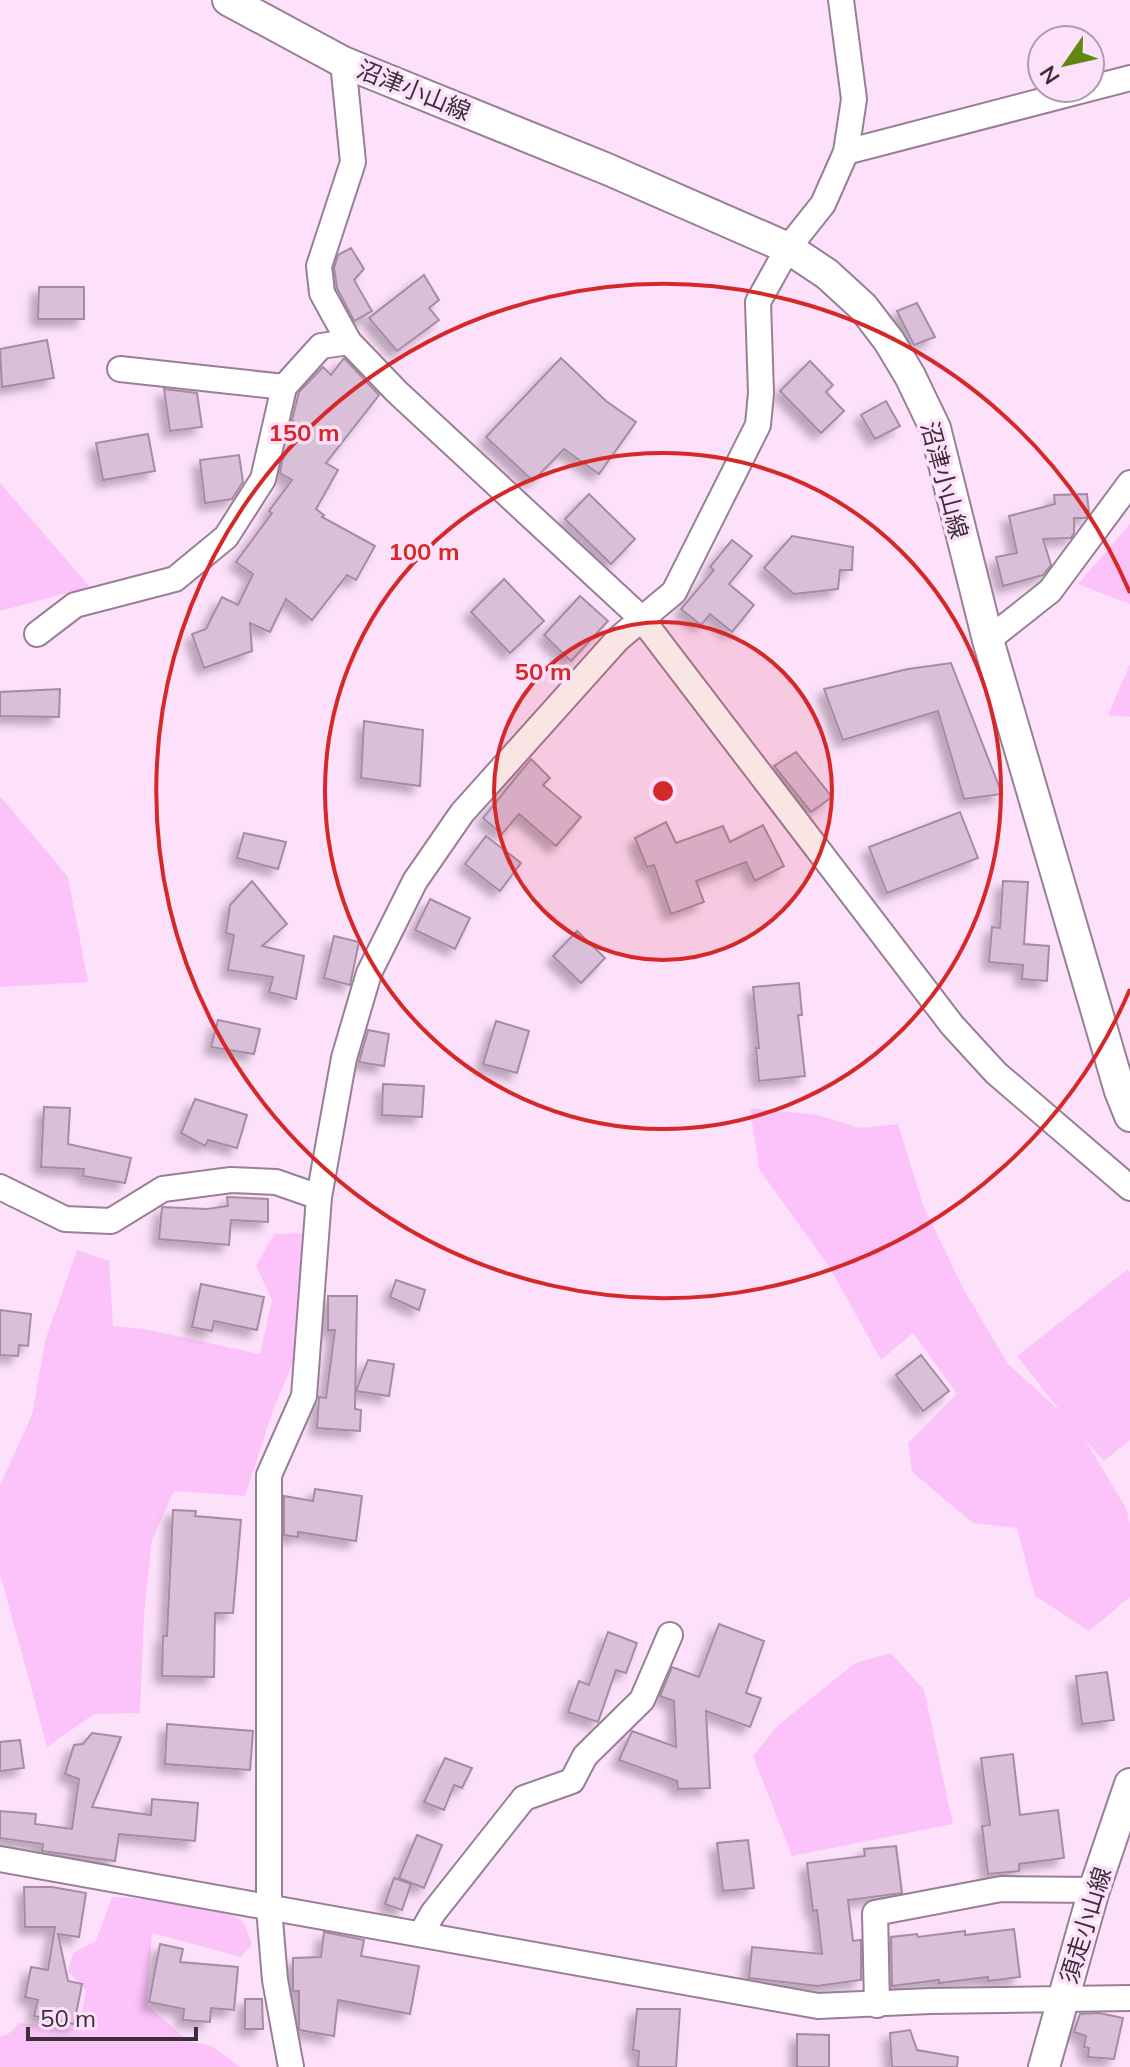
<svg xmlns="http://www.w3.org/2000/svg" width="1130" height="2067" font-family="Mulish,'Noto Sans JP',sans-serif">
	<defs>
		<filter id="shadow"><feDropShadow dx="-7" dy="7" stdDeviation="4" flood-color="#0004"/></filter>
	</defs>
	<rect width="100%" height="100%" fill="#fde1fb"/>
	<!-- green -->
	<g fill="#fcc3fa">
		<path d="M0 483 90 587 0 611Z"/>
		<path d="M1130 524V604L1078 584Z"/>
		<path d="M1130 664V717L1108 715Z"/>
		<path d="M0 796 68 877 88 982 0 987Z"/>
		<path d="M750 1108 818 1115 860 1128 898 1124 923 1205 964 1290 1008 1364 1061 1412 1017 1356 1128 1269 1130 1272V1440L1104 1461 1085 1440 1126 1508 1130 1524V1597L1089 1631 1035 1596 1017 1528 973 1523 912 1472 908 1443 957 1394 913 1333 881 1360 830 1268 759 1169Z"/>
		<path d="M308 1233 293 1364 274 1407 245 1496 174 1491 152 1540 144 1615 140 1713 94 1714 47 1747 0 1573V1485L32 1415 45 1341 77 1250 109 1261 113 1326 145 1329 260 1354 272 1300 256 1266 274 1234Z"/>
		<path d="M891 1653 924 1690 953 1824 792 1856 753 1756 776 1727 855 1663Z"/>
		<path d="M112 1897C135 1897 227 1906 242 1921 246 1926 249 1937 252 1944L241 1957 152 1933 147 2005 188 2041 212 2046 240 2067H0V2036L7 2035 20 2023 68 2028 81 2017 86 1990 68 1971 73 1953 96 1941Z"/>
	</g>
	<!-- building -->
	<g fill="#d9bfd8" stroke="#a58ca4" stroke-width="2" filter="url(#shadow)">
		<path d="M351 248 364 269 354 280 372 311 354 321 337 288 334 268 338 255Z"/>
		<path d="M424 275 439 300 429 308 439 320 397 351 369 318Z"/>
		<path d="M39 287H84V319H38Z"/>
		<path d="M917 303 935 337 914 345 897 311Z"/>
		<path d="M47 340 54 378 2 387 0 349Z"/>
		<path d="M344 358 379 395 326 463 338 470 316 509 324 515 322 517 375 546 356 580 347 575 312 620 286 599 270 632 250 623 252 651 204 668 192 634 206 629 222 597 238 605 253 574 236 562 272 513 269 511 292 480 280 473 282 461 301 427 292 420 299 392 323 367 331 375Z"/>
		<path d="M561 358 606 401 636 422 599 474 564 449 533 481 486 437Z"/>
		<path d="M810 361 833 385 826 392 844 411 821 433 780 391Z"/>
		<path d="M164 389 197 393 202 427 170 431Z"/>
		<path d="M886 401 900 426 875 439 861 415Z"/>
		<path d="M148 434 155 471 103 480 96 443Z"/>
		<path d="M239 455 243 482 232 499 205 503 200 460Z"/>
		<path d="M589 494 635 539 611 564 565 519Z"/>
		<path d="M1087 494 1089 513 1086 518H1074V533L1071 538 1043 539 1051 565 1043 575 1003 586 996 557 1017 553 1009 516 1055 504 1054 495Z"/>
		<path d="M792 536 853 547 852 570H840L838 589 794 594 764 568Z"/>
		<path d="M732 540 752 556 729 584 754 605 732 632 710 614 701 625 681 609 714 570 710 567Z"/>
		<path d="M504 579 544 621 510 653 471 612Z"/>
		<path d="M580 596 608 621 571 661 544 635Z"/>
		<path d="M951 663 1002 794 964 799 938 711 843 740 824 689 908 669Z"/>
		<path d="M60 689 59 717 0 716V692Z"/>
		<path d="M364 721 423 730 420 786 361 778Z"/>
		<path d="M796 752 832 797 811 812 774 766Z"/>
		<path d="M531 759 550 778 543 785 581 817 556 846 519 814 502 834 483 818Z"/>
		<path d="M960 812 978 858 887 893 869 847Z"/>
		<path d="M666 822 676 843 723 826 730 842 763 825 784 866 755 881 746 862 696 881 704 902 671 914 654 865 647 867 635 838Z"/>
		<path d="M244 833 286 842 278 869 237 858Z"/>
		<path d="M486 836 521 863 500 891 465 864Z"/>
		<path d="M252 881 287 924 262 946 304 956 296 999 269 992 273 977 228 970 234 935 226 933 230 905Z"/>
		<path d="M1003 881 1028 882 1024 944 1049 946 1047 981 1022 979 1023 965 989 962 992 927 1000 928Z"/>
		<path d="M430 899 470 918 455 949 415 930Z"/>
		<path d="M577 931 605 958 581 983 553 956Z"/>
		<path d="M334 936 359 942 350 985 324 978Z"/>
		<path d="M799 983 802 1015H798L805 1076 759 1081 756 1048H759L753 987Z"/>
		<path d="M218 1020 260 1029 254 1054 211 1047Z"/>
		<path d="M496 1021 529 1031 517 1073 483 1064Z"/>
		<path d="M368 1030 389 1034 384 1066 359 1062Z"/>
		<path d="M383 1084 424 1086 422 1117 382 1115Z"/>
		<path d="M195 1099 247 1115 237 1148 208 1140 205 1146 181 1133Z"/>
		<path d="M44 1107 70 1108 68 1144 131 1158 125 1183 83 1176 84 1169 41 1167Z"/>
		<path d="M227 1197 268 1199V1222L231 1220 229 1245 159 1239 162 1207 207 1209 228 1206Z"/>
		<path d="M396 1280 425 1290 419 1310 390 1297Z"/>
		<path d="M201 1284 264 1297 257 1330 214 1321 212 1331 192 1327Z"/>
		<path d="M328 1296H357L355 1409 361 1410 360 1431 317 1428 319 1397 326 1398 335 1330H328Z"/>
		<path d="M0 1310 31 1314 28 1346 19 1345 18 1356 0 1355Z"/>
		<path d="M921 1355 949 1391 923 1411 896 1375Z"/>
		<path d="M368 1360 394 1364 389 1396 356 1391Z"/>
		<path d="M315 1489 362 1496 356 1541 298 1532V1537L284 1535V1496L313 1501Z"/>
		<path d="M173 1510 196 1511 195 1516 241 1520 233 1613H215L214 1677 162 1676 163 1636H167Z"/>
		<path d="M719 1624 764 1641 746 1693 761 1698 750 1727 706 1711 710 1788 678 1789 677 1781 619 1760 632 1731 676 1747 674 1701 660 1696 672 1667 699 1677Z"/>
		<path d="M608 1632 637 1643 626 1673 616 1670 598 1722 568 1712 579 1681 589 1685Z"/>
		<path d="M1107 1672 1114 1720 1082 1724 1076 1676Z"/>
		<path d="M167 1724 253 1731 250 1770 165 1764Z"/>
		<path d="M92 1733 121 1737 92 1807 151 1815 152 1799 198 1803 195 1841 119 1834 115 1861 42 1851 43 1844 0 1838V1811L36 1814 35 1824 72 1829 79 1779 65 1774 74 1745 83 1744Z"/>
		<path d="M20 1740 24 1768 0 1771V1742Z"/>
		<path d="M1013 1754 1020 1815 1058 1810 1064 1858 1019 1864V1871L988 1874 982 1826 990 1825 981 1758Z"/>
		<path d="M445 1758 472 1768 462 1788 454 1785 444 1810 424 1802Z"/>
		<path d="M417 1835 442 1845 424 1888 399 1878Z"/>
		<path d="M748 1840 754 1888 723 1891 717 1843Z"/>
		<path d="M896 1846 902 1893 848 1900 853 1941 861 1940V1980L817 1986 749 1978 752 1947 822 1954 817 1910 813 1911 807 1863 865 1856 864 1849Z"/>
		<path d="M394 1878 411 1884 402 1910 385 1904Z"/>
		<path d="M24 1887H52L86 1893 79 1937 58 1934 68 1981 82 1984 74 2024 34 2016 38 2000 25 1997 31 1967 48 1970 55 1927H25Z"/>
		<path d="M1014 1929 1020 1977 988 1981V1977L939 1983V1980L892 1986 891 1937 917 1934 918 1937 965 1931V1935Z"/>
		<path d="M324 1932 364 1940 361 1956 419 1966 410 2014 338 2000 334 2036 299 2030V1991H293V1958L321 1957Z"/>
		<path d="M160 1944 183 1949 180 1962 238 1967 234 2010 211 2008 210 2022 183 2020 184 2009 149 2002Z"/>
		<path d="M245 1999H262L263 2029H245Z"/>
		<path d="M637 2009H680L676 2067H638L639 2051 633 2050Z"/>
		<path d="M1099 2013 1123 2018 1114 2059 1088 2057 1089 2048 1084 2047 1086 2036 1074 2032 1080 2014Z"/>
		<path d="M910 2030 917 2050 958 2057 957 2067H892L890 2033Z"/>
		<path d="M797 2034 829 2035V2067H797Z"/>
	</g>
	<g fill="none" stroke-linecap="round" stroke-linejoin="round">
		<defs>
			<g id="minor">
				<path d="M343 62 353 162 319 266 322 293 349 342 397 392 641 618 952 1025 996 1073 1130 1188"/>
				<path d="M846 152 1130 78"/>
				<path d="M120 369 284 387 321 346 349 342"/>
				<path d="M37 634 75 605 175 579 226 537 263 479 284 387"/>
				<path d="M988 640 1050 591 1130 483"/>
				<path d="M0 1187 65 1219 111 1221 163 1189 231 1180 276 1182 319 1197"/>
				<path d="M0 1859 818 2006 930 2001 1130 1998"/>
				<path d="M421 1934 433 1913 524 1798 572 1781 585 1756 642 1700 670 1635"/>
				<path d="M877 2005 875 1913 1001 1889 1094 1890"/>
				<path d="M291 2067 275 1980 269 1908V1475L304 1396 319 1197 344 1058 369 973 415 881 462 813 618 639 674 592 758 425 761 393 758 302 788 248 823 204 846 152 854 99 841 0"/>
			</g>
			<g id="major">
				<path d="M228 0 343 62 607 169 788 248 827 274 863 307 889 341 910 376 935 428 988 640 1120 1091 1130 1116"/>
				<path d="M1044 2067 1094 1890 1130 1784"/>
			</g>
		</defs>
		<!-- minor casing -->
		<use href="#minor" stroke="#987f97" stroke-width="28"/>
		<!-- major casing -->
		<use href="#major" stroke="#987f97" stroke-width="34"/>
		<!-- minor -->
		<use href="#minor" stroke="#fff" stroke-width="24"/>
		<!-- major -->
		<use href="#major" stroke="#fff" stroke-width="30"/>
	</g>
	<!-- distance rings -->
	<circle cx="663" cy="791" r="169" fill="#d62828" fill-opacity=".12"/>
	<g fill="none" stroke="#d62828" stroke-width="4">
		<circle cx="663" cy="791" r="169"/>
		<circle cx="663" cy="791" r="338"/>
		<path d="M1130 989A507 507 0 1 1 1130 593"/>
	</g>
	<g text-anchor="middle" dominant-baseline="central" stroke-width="7" stroke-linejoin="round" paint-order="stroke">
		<!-- street labels -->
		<g font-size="24" fill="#3b303a" stroke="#fde1fb">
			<text transform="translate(414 90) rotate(22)">沼津小山線</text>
			<text transform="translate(945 480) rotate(75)">沼津小山線</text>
			<text transform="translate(1085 1925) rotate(-73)">須走小山線</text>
		</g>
	</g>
	<circle cx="663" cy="791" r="12" fill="#d62828" stroke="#fde1fb" stroke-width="4"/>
	<g font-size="24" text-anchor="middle" font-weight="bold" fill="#d62828" stroke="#fde1fb" stroke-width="7" stroke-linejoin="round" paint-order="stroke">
		<text x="304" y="441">150 m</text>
		<text x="424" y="560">100 m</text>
		<text x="543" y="680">50 m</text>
	</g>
	<!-- north arrow -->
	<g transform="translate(1066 64) rotate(236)"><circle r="38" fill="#fde1fb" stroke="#af9aae" stroke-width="2"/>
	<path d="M0-6L14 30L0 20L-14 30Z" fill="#608711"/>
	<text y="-12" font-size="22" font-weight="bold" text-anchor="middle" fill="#3b303a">N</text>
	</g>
	<!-- scale -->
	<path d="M28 2027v12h168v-12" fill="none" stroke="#3b303a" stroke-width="4"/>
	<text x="40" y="2027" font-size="24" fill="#3b303a" stroke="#fde1fb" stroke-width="6" paint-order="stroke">50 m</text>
</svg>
